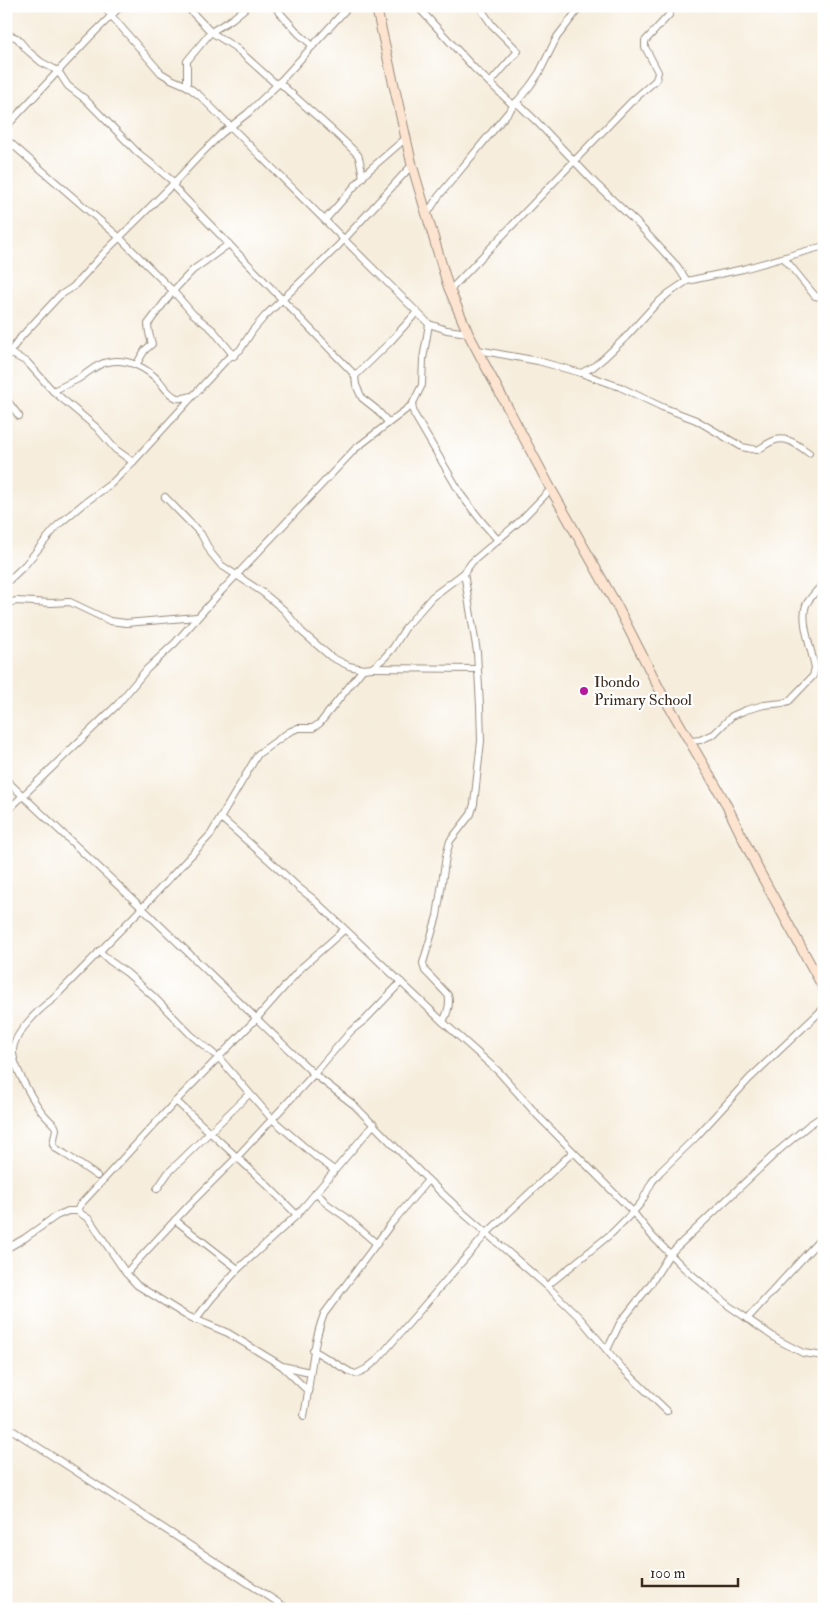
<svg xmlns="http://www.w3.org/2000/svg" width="830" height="1615" font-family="'IM FELL Double Pica',serif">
	<rect width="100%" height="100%" fill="#fff"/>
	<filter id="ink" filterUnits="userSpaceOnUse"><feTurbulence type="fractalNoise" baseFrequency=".02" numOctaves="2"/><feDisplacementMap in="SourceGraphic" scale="10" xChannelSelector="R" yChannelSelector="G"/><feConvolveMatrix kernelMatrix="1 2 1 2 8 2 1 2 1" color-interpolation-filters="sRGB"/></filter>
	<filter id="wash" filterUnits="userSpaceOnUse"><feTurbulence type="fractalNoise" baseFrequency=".0096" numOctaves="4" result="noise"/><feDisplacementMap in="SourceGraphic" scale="20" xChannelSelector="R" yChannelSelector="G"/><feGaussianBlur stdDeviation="1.12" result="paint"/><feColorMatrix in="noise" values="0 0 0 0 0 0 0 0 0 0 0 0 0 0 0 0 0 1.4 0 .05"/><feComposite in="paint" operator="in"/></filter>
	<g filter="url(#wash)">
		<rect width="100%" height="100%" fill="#f6eddc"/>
	</g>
	<g filter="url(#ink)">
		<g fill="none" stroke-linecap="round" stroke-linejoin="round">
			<defs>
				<g id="street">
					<path d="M103 6 161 73 171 79 187 86 200 96 429 324 447 330 468 333"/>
					<path d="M186 6 211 32 187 61V86"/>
					<path d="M248 6 232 19 211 32 236 48 277 85"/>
					<path d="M274 6 299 34 313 46"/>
					<path d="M417 6 474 68 513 105"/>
					<path d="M479 6 492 25 518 51 490 83"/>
					<path d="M377 14 389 6"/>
					<path d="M6 34 17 38 28 51 41 62 58 71 68 86 85 99 137 152 175 183"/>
					<path d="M279 82C305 107 333 129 358 155 361 162 361 169 363 177"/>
					<path d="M516 102 537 122 597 185 636 222 677 266 687 281"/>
					<path d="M6 127 89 38 121 6"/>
					<path d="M6 139 120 238 173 291 193 314 213 330 234 356"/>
					<path d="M172 185 352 372 355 376 356 385 362 398 376 409 388 422"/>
					<path d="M427 214 438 197 530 86 539 73 557 37 577 11 575 6"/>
					<path d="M325 220 368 171 406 138"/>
					<path d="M784 258 815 296 820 297 824 296"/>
					<path d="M450 290 631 102 656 80 658 72 645 47V41L669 15 672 6"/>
					<path d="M429 324 423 359 422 385 412 405 414 414 462 496 483 523 498 540"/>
					<path d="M6 349 10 353 27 362 53 391 97 428 115 449 133 462"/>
					<path d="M478 350 538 361 581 373 593 367 604 358 625 338 655 305 669 293 687 281 743 269 824 246"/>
					<path d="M6 357 21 337 59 296 73 287 104 253 172 185 202 153 221 134 248 113 277 85 349 6"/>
					<path d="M136 365 145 350 152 344 149 333 148 324 173 291 193 270 229 244"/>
					<path d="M581 373 620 387 662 407 696 420 742 447 757 450C762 448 766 444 771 442 785 434 798 445 809 453"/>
					<path d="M355 376 389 343 417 312"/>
					<path d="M53 391C61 387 70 383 78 379 88 373 96 364 108 362 128 358 147 368 160 382 165 388 169 395 177 398 182 399 187 397 192 396"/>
					<path d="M6 399 19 416"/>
					<path d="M165 497 201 534 211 553 221 565 262 592 284 610 302 632 331 657 349 666 363 669 372 668 384 658 393 648 406 627 432 597 464 573 472 562 520 521 551 489"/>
					<path d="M6 583 25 565 58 525 83 504 112 483 133 462 203 385 227 359 240 350 253 330 265 316 338 246 412 165"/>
					<path d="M6 603 17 601 51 603 70 602 110 621 126 623 197 617"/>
					<path d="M372 668 478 669"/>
					<path d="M691 741 700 740 714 734 732 716 746 710 764 705 783 703 789 701 813 676 815 668C812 651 800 621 806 605 810 597 817 590 824 583"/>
					<path d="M6 780 142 908 314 1074 354 1105 427 1179 462 1212 547 1286 579 1317 621 1367 667 1411"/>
					<path d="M6 812 117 705 147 669 175 643 215 598 355 449 412 405"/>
					<path d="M221 818 271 862 299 888 312 898 443 1022 499 1072 539 1117 633 1212 652 1236 684 1268 729 1306 778 1340 803 1353 824 1356"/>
					<path d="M99 951 110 961 127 973 155 998 191 1035 214 1054"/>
					<path d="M443 1022C447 1014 451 1004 448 995L430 976 425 971 423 963 437 916 446 856 450 841 471 814 474 804 481 741 480 706 477 652 464 573"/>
					<path d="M219 1058 272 1119 315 1156 334 1170"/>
					<path d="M176 1101 265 1183 297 1215"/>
					<path d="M97 1176 65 1154 55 1148 53 1144 56 1129 55 1126C50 1120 43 1115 39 1108 31 1097 13 1065 13 1052 12 1035 39 1009 52 1000L142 908 211 834 258 754 289 732 298 728H313L320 723 363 669"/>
					<path d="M157 1189 168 1173 249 1094"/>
					<path d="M316 1192 327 1204 347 1218 377 1244"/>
					<path d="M77 1211 80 1205 176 1101 257 1018 301 968 344 930"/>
					<path d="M175 1220 238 1269"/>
					<path d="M6 1249 25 1238 56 1216 68 1211H77L89 1219 126 1273 137 1285 185 1315 228 1333 282 1366 310 1372"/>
					<path d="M126 1273 191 1203 237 1157 314 1074 351 1031 366 1019 401 982"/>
					<path d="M547 1286 612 1233 633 1212 641 1203 652 1182 660 1172 696 1137 749 1079 824 1008"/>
					<path d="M747 1319 824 1235"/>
					<path d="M195 1320 212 1298 238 1269 297 1215 374 1124"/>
					<path d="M313 1350 350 1372 356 1374 366 1369 377 1360 487 1233 573 1152"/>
					<path d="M607 1350 620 1323 650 1285 669 1255 678 1246 778 1151 809 1125 824 1115"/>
					<path d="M283 1367 309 1392"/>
					<path d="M304 1416C311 1380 311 1349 324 1314L391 1224 428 1180"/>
					<path d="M6 1426 288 1609"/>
				</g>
				<path id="secondary" d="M376 6 412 165 448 286 468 333 551 489 617 606 662 694 724 800 759 871 824 989"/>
			</defs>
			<!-- street casing -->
			<use href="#street" stroke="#988c7d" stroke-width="8"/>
			<!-- secondary casing -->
			<use href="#secondary" stroke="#988c7d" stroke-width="11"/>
			<!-- street -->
			<use href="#street" stroke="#fff" stroke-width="6"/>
			<!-- secondary -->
			<use href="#secondary" stroke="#fde4d0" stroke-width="9"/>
		</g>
	</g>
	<!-- markers -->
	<circle fill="#b5179e" stroke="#fff" stroke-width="2" cx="584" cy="691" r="5"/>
	<g text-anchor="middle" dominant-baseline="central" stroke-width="4.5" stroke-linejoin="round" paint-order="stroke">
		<!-- poi labels -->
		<g font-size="16" fill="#3b2a1e" stroke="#fff" text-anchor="start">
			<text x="594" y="682">Ibondo<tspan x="594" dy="18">Primary School</tspan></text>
		</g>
	</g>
	<!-- margin -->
	<rect width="830" height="1615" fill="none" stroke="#fff" stroke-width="25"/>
	<!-- scale -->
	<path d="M642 1578v8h96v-8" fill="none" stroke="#3b2a1e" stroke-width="2.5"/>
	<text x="650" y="1578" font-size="15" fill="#3b2a1e" stroke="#ffffff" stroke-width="4" paint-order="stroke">100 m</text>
</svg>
